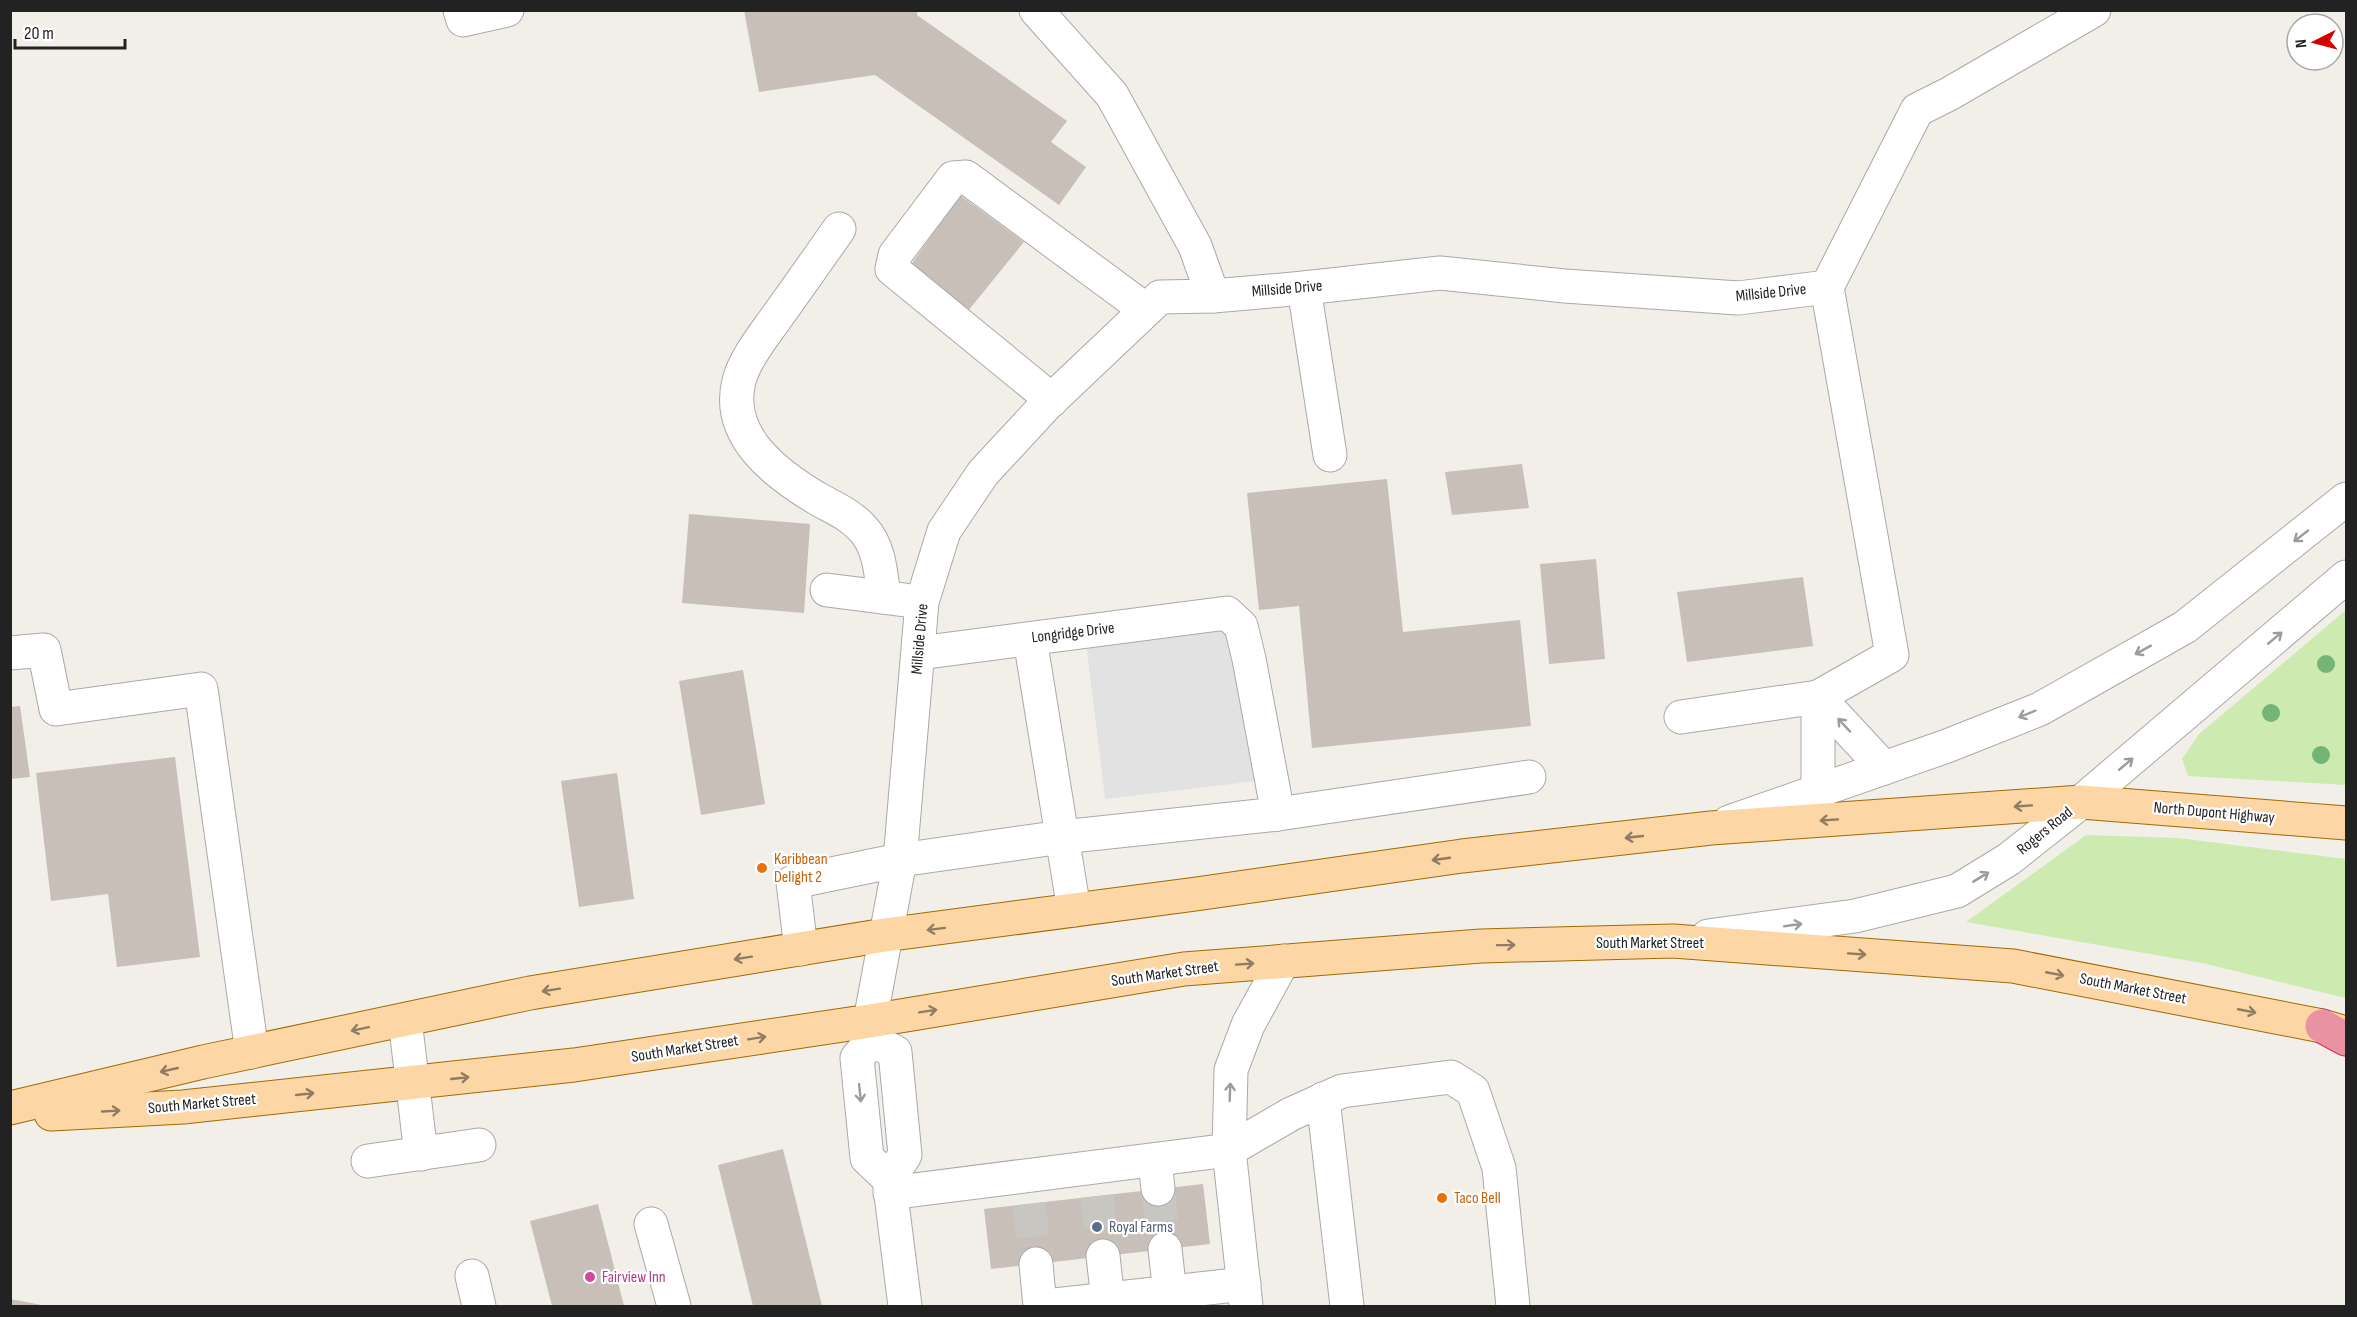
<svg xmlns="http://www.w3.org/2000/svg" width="2357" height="1317" font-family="'Sofia Sans Condensed',sans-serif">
	<rect width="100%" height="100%" fill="#f2efe9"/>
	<!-- grass -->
	<g fill="#cdebb0">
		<path d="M2346 610V785L2188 776 2182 759 2199 734Z"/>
		<path d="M2086 835 2178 838 2346 859V998L2202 963 1966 922Z"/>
	</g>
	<!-- parking -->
	<path fill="#e2e2e2" d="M1237 625 1257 781 1105 799 1086 642Z"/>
	<!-- building -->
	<g fill="#c7bfb8">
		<path d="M744 10H917V15L1067 121 1051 142 1086 167 1059 205 875 75 759 92Z"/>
		<path d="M960 195 1024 242 968 311 910 266Z"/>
		<path d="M1522 464 1529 508 1452 515 1445 472Z"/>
		<path d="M1387 479 1403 632 1520 620 1531 726 1312 748 1299 606 1259 610 1247 493Z"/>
		<path d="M689 514 810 524 804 613 682 603Z"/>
		<path d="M1596 559 1605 659 1549 664 1540 564Z"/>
		<path d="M1803 577 1813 646 1687 662 1677 592Z"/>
		<path d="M743 670 765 804 701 815 679 681Z"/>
		<path d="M20 706 30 777 10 779V707Z"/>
		<path d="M175 757 200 957 117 967 108 894 51 901 36 773Z"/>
		<path d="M617 773 634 899 579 907 561 781Z"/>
		<path d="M783 1149 822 1306H753L718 1165Z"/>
		<path d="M1203 1184 1210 1244 991 1269 984 1209Z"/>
		<path d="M598 1204 624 1306H552L530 1221Z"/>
		<path d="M10 1299 42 1305V1306H10Z"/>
	</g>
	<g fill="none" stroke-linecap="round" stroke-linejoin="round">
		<!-- minor-tunnel -->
		<g stroke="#c8c6c1" stroke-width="33" stroke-dasharray="33 16" stroke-linecap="butt">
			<path d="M1158 1189 1165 1249"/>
			<path d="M1097 1196 1103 1256"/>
			<path d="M1029 1204 1036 1264"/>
		</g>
		<defs>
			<g id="minor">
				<path d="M460 10 463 20 507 10"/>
				<path d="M1036 10 1112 95 1195 246 1213 296"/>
				<path d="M839 229C818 259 797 289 776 318 764 335 744 360 739 381 725 436 776 474 818 499 834 508 851 515 863 529 880 547 881 575 884 597"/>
				<path d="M1304 288 1330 455"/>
				<path d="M1052 400 892 269 895 255 953 178 966 177 1146 310"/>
				<path d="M827 590 905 600"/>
				<path d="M1030 639 1074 910"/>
				<path d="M10 653 44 650 56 709 201 689 252 1052"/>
				<path d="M919 653 1227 613 1241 626 1249 659 1278 814 1529 777"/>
				<path d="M1681 717 1818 697 1892 655 1827 287"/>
				<path d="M1818 791V697L1884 768"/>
				<path d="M1729 822 1947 746 2040 709 2185 627 2346 499"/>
				<path d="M1708 936 1855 916 1957 891 2009 859 2081 802 2346 577"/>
				<path d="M801 949 793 882 900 860 1062 837 1278 814"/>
				<path d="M405 1020 421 1154"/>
				<path d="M872 1040 895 1052 905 1155 889 1179 905 1306"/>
				<path d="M1323 1099 1347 1306"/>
				<path d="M1155 1160 1158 1189"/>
				<path d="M368 1161 479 1145"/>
				<path d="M889 1179 867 1158 857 1058 872 1040 870 1021 900 860 922 602 944 531 983 473 1046 405 1160 297 1213 296 1304 288 1440 273 1565 286 1738 298 1827 287 1917 110 1949 94 2094 10"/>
				<path d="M890 1193 1229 1150 1291 1114 1342 1091 1451 1077 1473 1091 1499 1168 1513 1306"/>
				<path d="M651 1224 674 1306"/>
				<path d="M1165 1249 1170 1293"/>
				<path d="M1103 1256 1108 1300"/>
				<path d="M1036 1264 1040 1306"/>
				<path d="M472 1276 479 1306"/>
				<path d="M1046 1306 1244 1284"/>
				<path d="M1246 1306 1229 1150 1231 1070 1248 1025 1283 961"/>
			</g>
			<g id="major">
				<path d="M10 1108 203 1062 530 993 885 935 1196 894 1462 856 1711 828 2081 802 2346 823"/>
				<path d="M51 1114 183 1107 574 1065 870 1021 1184 969 1481 946 1673 941 2013 966 2322 1026 2346 1033"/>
			</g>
			<path id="highway" d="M2322 1026 2346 1039"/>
		</defs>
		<!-- minor casing -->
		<use href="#minor" stroke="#a9a9a9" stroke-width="35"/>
		<!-- major casing -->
		<use href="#major" stroke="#a06b00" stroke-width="35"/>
		<!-- highway casing -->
		<use href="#highway" stroke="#dc2a67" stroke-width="35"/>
		<!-- minor -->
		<use href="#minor" stroke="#fff" stroke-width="33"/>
		<!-- major -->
		<use href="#major" stroke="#fcd6a4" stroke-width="33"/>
		<!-- highway -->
		<use href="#highway" stroke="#e892a2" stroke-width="33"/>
	</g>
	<!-- trees -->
	<g fill="#74b475">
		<circle cx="2326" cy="664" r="9"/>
		<circle cx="2271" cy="713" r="9"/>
		<circle cx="2321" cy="755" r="9"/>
	</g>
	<!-- one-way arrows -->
	<defs><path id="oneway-shaft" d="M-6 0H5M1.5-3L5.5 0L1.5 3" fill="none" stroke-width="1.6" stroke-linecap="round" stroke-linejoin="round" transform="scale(1.5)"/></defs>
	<g stroke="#9c9c9c">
		<use href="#oneway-shaft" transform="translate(2301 536) rotate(142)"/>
		<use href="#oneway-shaft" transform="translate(2275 638) rotate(-40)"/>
		<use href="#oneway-shaft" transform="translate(2143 650) rotate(151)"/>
		<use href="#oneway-shaft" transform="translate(2027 714) rotate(158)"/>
		<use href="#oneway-shaft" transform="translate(1844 725) rotate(-133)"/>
		<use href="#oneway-shaft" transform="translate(2126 764) rotate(-40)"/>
		<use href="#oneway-shaft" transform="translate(1981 877) rotate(-31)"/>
		<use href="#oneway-shaft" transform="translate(1793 925) rotate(-8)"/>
		<use href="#oneway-shaft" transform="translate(1230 1092) rotate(-88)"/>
		<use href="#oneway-shaft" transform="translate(860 1093) rotate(84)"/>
	</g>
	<g stroke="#8f7c63">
		<use href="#oneway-shaft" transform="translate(2023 806) rotate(176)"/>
		<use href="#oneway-shaft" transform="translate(1829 820) rotate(176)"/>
		<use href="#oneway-shaft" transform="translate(1634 837) rotate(174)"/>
		<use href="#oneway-shaft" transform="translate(1441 859) rotate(172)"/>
		<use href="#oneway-shaft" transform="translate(936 929) rotate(173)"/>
		<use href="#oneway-shaft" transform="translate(1506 945) rotate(-1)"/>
		<use href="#oneway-shaft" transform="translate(1857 954) rotate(4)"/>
		<use href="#oneway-shaft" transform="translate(743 958) rotate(171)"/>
		<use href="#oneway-shaft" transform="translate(1245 964) rotate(-4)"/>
		<use href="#oneway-shaft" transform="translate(2055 974) rotate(11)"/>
		<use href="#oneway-shaft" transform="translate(551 990) rotate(171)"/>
		<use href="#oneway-shaft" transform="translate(928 1011) rotate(-9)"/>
		<use href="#oneway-shaft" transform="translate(2247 1011) rotate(11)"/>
		<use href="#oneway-shaft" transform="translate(360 1029) rotate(168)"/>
		<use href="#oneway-shaft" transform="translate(757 1038) rotate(-9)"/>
		<use href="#oneway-shaft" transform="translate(169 1070) rotate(167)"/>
		<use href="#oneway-shaft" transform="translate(460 1078) rotate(-6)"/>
		<use href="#oneway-shaft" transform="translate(305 1094) rotate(-6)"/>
		<use href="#oneway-shaft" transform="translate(111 1111) rotate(-3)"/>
	</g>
	<!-- markers -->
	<g fill="#e8710a" stroke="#fff" stroke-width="2">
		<circle cx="762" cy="868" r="6"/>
		<circle cx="1442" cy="1198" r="6"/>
	</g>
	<circle fill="#5c6f8a" stroke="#fff" stroke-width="2" cx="1097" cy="1227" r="6"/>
	<circle fill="#d1479c" stroke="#fff" stroke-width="2" cx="590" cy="1277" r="6"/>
	<g text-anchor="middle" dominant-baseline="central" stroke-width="4.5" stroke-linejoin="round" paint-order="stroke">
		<!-- street labels -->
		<g font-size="16" fill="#222" stroke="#fff">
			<text transform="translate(1287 289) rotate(-5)">Millside Drive</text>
			<text transform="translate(1771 293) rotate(-6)">Millside Drive</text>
			<text transform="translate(1073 633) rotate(-7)">Longridge Drive</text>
			<text transform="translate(920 639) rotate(-85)">Millside Drive</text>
			<text transform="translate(2214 813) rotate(5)">North Dupont Highway</text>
			<text transform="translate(2045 831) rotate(-39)">Rogers Road</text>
			<text x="1650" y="943">South Market Street</text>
			<text transform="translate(1165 974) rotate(-8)">South Market Street</text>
			<text transform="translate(2133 989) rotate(11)">South Market Street</text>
			<text transform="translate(685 1049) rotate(-9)">South Market Street</text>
			<text transform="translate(202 1104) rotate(-5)">South Market Street</text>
		</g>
		<!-- food labels -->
		<g font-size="16" fill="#c56008" stroke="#fff" text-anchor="start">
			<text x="774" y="859">Karibbean<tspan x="774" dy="18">Delight 2</tspan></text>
			<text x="1454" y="1198">Taco Bell</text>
		</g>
		<!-- service labels -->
		<g font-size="16" fill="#4e5e75" stroke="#fff" text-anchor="start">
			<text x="1109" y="1227">Royal Farms</text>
		</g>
		<!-- hotel labels -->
		<g font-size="16" fill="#b23c85" stroke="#fff" text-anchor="start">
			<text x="602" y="1277">Fairview Inn</text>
		</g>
	</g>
	<!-- border -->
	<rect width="2357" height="1317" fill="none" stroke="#222222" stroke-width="24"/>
	<!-- north arrow -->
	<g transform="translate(2315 42) rotate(264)"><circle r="28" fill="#ffffff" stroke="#a7a7a7" stroke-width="1.5"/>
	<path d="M0-4.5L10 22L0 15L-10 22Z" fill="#d40000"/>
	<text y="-9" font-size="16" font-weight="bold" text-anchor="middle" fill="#222222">N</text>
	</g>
	<!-- scale -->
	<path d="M15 39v9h110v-9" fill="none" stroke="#222222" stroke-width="3"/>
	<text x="24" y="39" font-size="18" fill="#222222" stroke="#ffffff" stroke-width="4.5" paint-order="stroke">20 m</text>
</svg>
